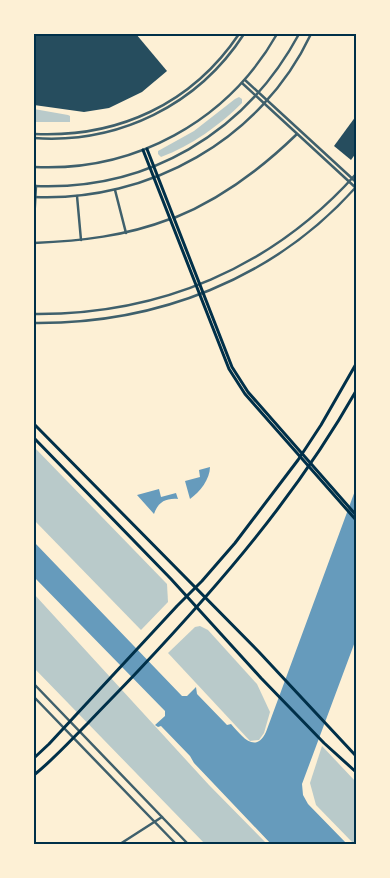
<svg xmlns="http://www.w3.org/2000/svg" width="390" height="878" font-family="Lato,sans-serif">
	<rect width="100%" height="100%" fill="#fdf0d5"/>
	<!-- green -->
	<g fill="#b9caca">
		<path d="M239 97 242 99V103C220 125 191 146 161 157L158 154V151L194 131 235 99Z"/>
		<path d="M34 109 68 115 70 116V122H34Z"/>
		<path d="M34 447 167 584 168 602 141 630 34 520Z"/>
		<path d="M34 594 209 785 267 844H205L34 668Z"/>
		<path d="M200 626 208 630 257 684 270 712 264 733 259 740 250 741 168 653 195 627Z"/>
		<path d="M322 746 356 782V844H354L316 805 310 783Z"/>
	</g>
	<!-- water -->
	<g fill="#669bbc">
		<path d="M210 467C210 479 200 492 190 499L185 481 200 477 199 470Z"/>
		<path d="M356 488V639L302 784 303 795 308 804 347 844H271L194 763 190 756 161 726 158 727 155 725 165 716V711L34 577V542L182 696H187L196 687 197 694 227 725 231 724C241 735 255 755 266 732Z"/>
		<path d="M159 489 161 497 176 493 178 499C166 498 158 502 154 514L137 495Z"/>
	</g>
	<!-- building -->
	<g fill="#264d5e">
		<path d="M34 34H136L167 71 142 92 109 108 84 112 34 105Z"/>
		<path d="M356 116V153L351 160 334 146Z"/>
	</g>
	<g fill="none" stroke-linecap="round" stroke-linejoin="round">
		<!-- minor -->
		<g stroke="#3f606c" stroke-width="2.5">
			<path d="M34 134C118 138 192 104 239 34"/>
			<path d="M34 138C119 144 198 105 244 34"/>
			<path d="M115 190 126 233"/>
			<path d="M77 196 81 240"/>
			<path d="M34 197C149 202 261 140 311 34"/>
			<path d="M174 218C221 199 261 169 297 134"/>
			<path d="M34 222 36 186"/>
			<path d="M34 243C81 241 126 236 170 219"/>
		</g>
		<!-- tertiary -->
		<g stroke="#3f606c" stroke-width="2.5">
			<path d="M245 80 356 182"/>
			<path d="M242 83 356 188"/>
			<path d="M34 167C134 172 227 122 277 34"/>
			<path d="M34 186C147 191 245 134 299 34"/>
			<path d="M34 314C160 315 272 268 356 174"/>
			<path d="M34 323C156 324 273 280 356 187"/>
			<path d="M34 684 188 844"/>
			<path d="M34 697 176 844"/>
			<path d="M120 844 162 817"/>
		</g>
		<!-- secondary -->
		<g stroke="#003049" stroke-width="3">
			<path d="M147 149 232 367 248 392 356 515"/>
			<path d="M143 150 229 369 245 394 356 520"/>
			<path d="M34 424 259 652 356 756"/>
			<path d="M34 438 171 579 261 678 324 743 356 772"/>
			<path d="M34 758 49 744 177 606 202 581 235 543 298 460 321 425 356 364"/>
			<path d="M34 775C54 759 70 741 88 723 105 705 122 688 138 671 220 584 297 495 356 391"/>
		</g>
	</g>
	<!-- border -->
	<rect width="390" height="878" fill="none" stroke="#fdf0d5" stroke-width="70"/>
	<rect x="35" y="35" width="320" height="808" fill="none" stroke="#003049" stroke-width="2"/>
</svg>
